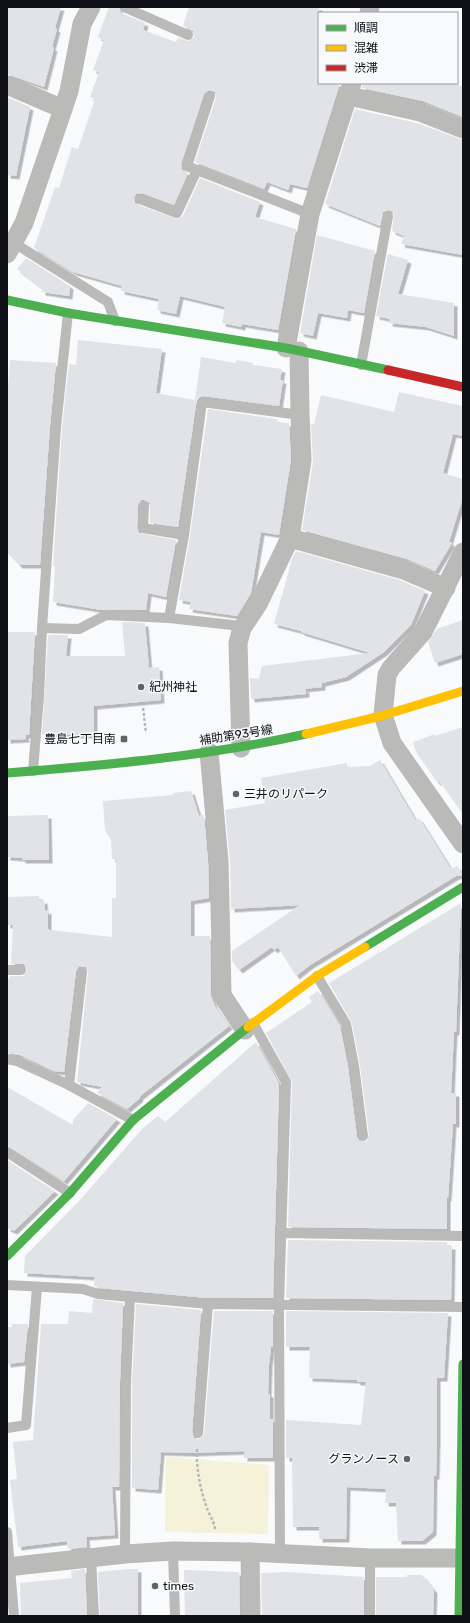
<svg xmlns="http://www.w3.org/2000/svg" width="470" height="1623" font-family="Rubik,'Noto Sans JP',sans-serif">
	<defs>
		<filter id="shadow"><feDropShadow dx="3.5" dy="3.5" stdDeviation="0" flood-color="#0004"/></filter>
	</defs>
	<rect width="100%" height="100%" fill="#f9fafc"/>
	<!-- green -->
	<path fill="#f5f2d9" d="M166 1457 269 1465 268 1534 165 1532Z"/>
	<!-- building -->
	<g fill="#e1e3e7" filter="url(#shadow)">
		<path d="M7 7H61L55 28 57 29 52 47 54 48 44 87 7 74Z"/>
		<path d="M109 7H118L121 13 145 23 143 30 176 42 178 38 188 41 194 37 193 31 183 26 189 7H319V83H340L307 188 290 184 288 190 267 182 264 189 195 162 216 98 215 92 209 90 204 94 181 164 182 170 188 173 174 205 142 193 136 194 134 197 135 203 138 205 178 219 183 216 200 178 260 202 255 217 296 229 278 330 242 324V327L222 323 225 307 180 296 176 314 157 310 159 299 121 291 122 286 73 272 34 248 55 187 59 188 72 147 78 149 95 99 90 97 99 72 93 70 104 40 98 37Z"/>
		<path d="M363 83H453L463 87V117L423 101 362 88Z"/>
		<path d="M7 97 30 107 16 176 7 175Z"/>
		<path d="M355 109 417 123 463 140V255L401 244 404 236 392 231 394 214 390 210 383 212 380 226 325 204Z"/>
		<path d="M317 235 375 251 364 313 348 310 347 318 318 313 313 336 300 333Z"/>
		<path d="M388 254 408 260 398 294 454 303V336L426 327 389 323 390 319 376 316Z"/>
		<path d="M26 258 70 286 69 296 42 292V288L17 269Z"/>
		<path d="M78 340 162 349 156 393 195 400 201 357 235 363 237 360 253 363V365L282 369 280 380H283L279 406 203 396 197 398 178 527 150 523V503L144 500H141L138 505 137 528 139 533 176 540 166 597 148 593 146 610H102L53 602 55 566H53L62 428 69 364 76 365Z"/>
		<path d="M10 360 56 363 50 426 40 565H19L7 552V399Z"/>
		<path d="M399 392 463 406V436L453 434 443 473 463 479V497L449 542 452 543 435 571 407 559 302 530 313 462 311 424H314L321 395 394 412Z"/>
		<path d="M208 409 277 419V422L289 423 291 459 279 535 261 532 251 593 237 616 189 609 191 602 179 600 190 536Z"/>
		<path d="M296 551 400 580 425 591 411 625 384 652 346 677 322 683V687L303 689 306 690V694L251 699 250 678 259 679 262 666 370 653 301 632V631L274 624 292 559Z"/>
		<path d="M463 620V654L435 663 428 642 437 629Z"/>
		<path d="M122 622 145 623 149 668 159 667 161 700 94 706V735H42L48 635H68L66 656H125Z"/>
		<path d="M7 632H35L29 735H25L26 739 7 740Z"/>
		<path d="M463 727V814L439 781 437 782 416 752 413 742 435 734V736Z"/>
		<path d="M380 760 416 821 419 818 451 869 457 866 463 875 456 876 310 965 296 976 278 947 274 950 272 947 239 970 232 961V951L300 905 231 909 230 861 225 810 265 803 261 778 347 763V767L370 766Z"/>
		<path d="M191 791 199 816 204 815 208 862 209 898 191 901V936H210L211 996 215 1006 229 1026 139 1097 140 1098 127 1109 97 1093 102 1087 77 1082 88 973 86 967 79 966 76 971 64 1072 54 1071 20 1055 7 1053 8 979H9L10 976H24L27 970 24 964H11L13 925H7V897L39 896V901L44 900 45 911 48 910V929L50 930 112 937V898H116V859H112L111 840 105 830 103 801 173 795V793Z"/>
		<path d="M48 815 49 860H22V858L7 857V816Z"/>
		<path d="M461 903 456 1032H454L451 1093H456V1124H453L448 1198H447V1229L288 1227 292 1082 266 1033 312 1002 309 997 318 991 340 1026 348 1067 357 1137 360 1142 367 1141 369 1135 360 1065 352 1023 329 983Z"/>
		<path d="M256 1042 279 1084 273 1298H208L99 1288 94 1286 95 1277 24 1273 25 1256 79 1201 142 1129 158 1116 165 1122Z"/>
		<path d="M7 1087 73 1125V1120L88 1103 117 1119 64 1181 7 1146Z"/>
		<path d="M7 1160 55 1191 14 1231 7 1228Z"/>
		<path d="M288 1240 447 1242V1246H452L451 1300 286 1298Z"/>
		<path d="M93 1299 123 1303 120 1381 119 1487H112L115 1535 86 1537 87 1547 68 1549 67 1541 18 1547 10 1480 17 1479 13 1442 33 1440 41 1324H68L69 1311 92 1313Z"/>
		<path d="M136 1304 201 1310 192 1432 194 1438 198 1439 203 1437 204 1434 214 1311H273V1347H271L269 1364 268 1394H270V1419H273V1458H244V1451L190 1453 161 1452 158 1490 132 1488V1381Z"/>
		<path d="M286 1311 448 1313 444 1378H437V1440L436 1476H434L433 1532 422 1541H398L396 1503H385L386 1489 347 1487 346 1539H319V1527H293L292 1458H286V1420L361 1425 366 1382H357V1380L309 1378 310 1347H286Z"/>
		<path d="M12 1324H28L24 1362 7 1364V1327H12Z"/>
		<path d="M85 1569 87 1616H21L20 1583 72 1578 71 1571Z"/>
		<path d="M128 1569H138V1616H100L98 1572Z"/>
		<path d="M184 1570 239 1572 240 1616H185Z"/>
		<path d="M287 1572 364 1577V1616H262L261 1573Z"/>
		<path d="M407 1575H422L434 1590 433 1616H376V1577H407Z"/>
	</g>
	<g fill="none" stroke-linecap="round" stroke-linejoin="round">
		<!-- path -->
		<g stroke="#b8b9b8" stroke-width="2.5" stroke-dasharray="3 2" stroke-linecap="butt">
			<path d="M143 708 146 733"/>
			<path d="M197 1449C196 1470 201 1492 208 1511 211 1518 215 1523 215 1531"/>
		</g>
		<!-- lane -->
		<g stroke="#babab8" stroke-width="10">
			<path d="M124 7 188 35"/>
			<path d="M197 170 187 166 210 96"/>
			<path d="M140 199 177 213 197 170 310 214"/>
			<path d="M14 243 108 302 115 321"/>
			<path d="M361 365 388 216"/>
			<path d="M144 506 143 528 184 535"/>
			<path d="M169 618 184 535 202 402 300 415"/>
			<path d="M42 628 79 629 106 615 169 618 232 625 242 628"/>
			<path d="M33 771 39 696 42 628 56 427 68 313"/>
			<path d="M7 970H21"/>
			<path d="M317 976 346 1024 354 1066 363 1136"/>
			<path d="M253 1023 286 1082 279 1304 280 1554"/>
			<path d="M7 1059 17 1061 69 1085 133 1120"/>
			<path d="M69 1085 82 972"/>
			<path d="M7 1152 70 1193"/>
			<path d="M281 1233 463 1236"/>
			<path d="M7 1285 83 1289 98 1294 208 1304 463 1307"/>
			<path d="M7 1428 26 1425 37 1287"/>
			<path d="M198 1433 208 1304"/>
			<path d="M7 1532 14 1616"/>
			<path d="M173 1551 175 1616"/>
			<path d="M125 1554 126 1381 130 1297"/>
			<path d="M91 1558 94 1616"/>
			<path d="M370 1616V1558"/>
		</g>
		<!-- street -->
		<g stroke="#babab8" stroke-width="19">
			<path d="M369 13 370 7"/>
			<path d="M7 85 63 109"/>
			<path d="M349 96 420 112 463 129"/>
			<path d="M7 254 24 223 63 109 69 91 82 24 91 7"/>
			<path d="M286 348 310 214 352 83"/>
			<path d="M290 538 404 570 446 588"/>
			<path d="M463 552 423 632 391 668 387 675 383 715 392 743 463 844"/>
			<path d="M241 748 238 643 242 628 258 604 290 538 302 460 300 415 299 351"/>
			<path d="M209 752 219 861 222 995 245 1030"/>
			<path d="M250 1552 251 1616"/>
			<path d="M7 1567 125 1554 173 1551 250 1552 370 1558H463"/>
		</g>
		<!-- fast -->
		<g stroke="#4caf50" stroke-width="9">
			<path d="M7 300 68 313 286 348 388 370"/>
			<path d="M7 773C107 765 208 756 306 734"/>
			<path d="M365 947 463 887"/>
			<path d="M7 1256 70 1193 133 1120 248 1027"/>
			<path d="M459 1616 463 1364"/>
		</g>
		<!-- slow -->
		<g stroke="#ffc107" stroke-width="9">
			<path d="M306 734 381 716 463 691"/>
			<path d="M248 1027 317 976 365 947"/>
		</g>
		<!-- jam -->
		<path stroke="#c62828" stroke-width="9" d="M388 370 463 387"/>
	</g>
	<!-- markers -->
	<g fill="#616366" stroke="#f8f9fd" stroke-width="1.5">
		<circle cx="141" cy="687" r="4"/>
		<rect x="120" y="735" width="8" height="8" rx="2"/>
		<circle cx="236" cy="794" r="4"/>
		<circle cx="407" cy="1459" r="4"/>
		<circle cx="155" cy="1586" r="4"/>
	</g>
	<g text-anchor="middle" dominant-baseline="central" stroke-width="3" stroke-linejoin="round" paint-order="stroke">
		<!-- poi labels -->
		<g font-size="12" fill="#0f1116" stroke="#f8f9fd" text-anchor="start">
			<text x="149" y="687">紀州神社</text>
			<text x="116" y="739" text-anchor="end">豊島七丁目南</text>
			<text x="244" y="794">三井のリパーク</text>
			<text x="399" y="1459" text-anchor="end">グランノース</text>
			<text x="163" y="1586">times</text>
		</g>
		<!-- street labels -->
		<g font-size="12" fill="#0f1116" stroke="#f8f9fd">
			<text transform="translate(236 735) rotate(-9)">補助第93号線</text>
		</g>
	</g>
	<!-- border -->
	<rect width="470" height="1623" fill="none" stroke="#0f1116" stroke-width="16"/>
	<!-- legend -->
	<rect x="318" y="12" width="140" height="72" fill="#f8f9fd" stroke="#9b9ca1"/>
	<rect x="326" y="25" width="20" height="6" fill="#4caf50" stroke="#9b9ca1"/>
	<text x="354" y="32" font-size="12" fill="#0f1116">順調</text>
	<rect x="326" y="45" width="20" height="6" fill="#ffc107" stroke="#9b9ca1"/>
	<text x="354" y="52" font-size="12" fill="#0f1116">混雑</text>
	<rect x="326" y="65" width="20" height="6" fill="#c62828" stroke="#9b9ca1"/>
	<text x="354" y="72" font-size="12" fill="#0f1116">渋滞</text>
</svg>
